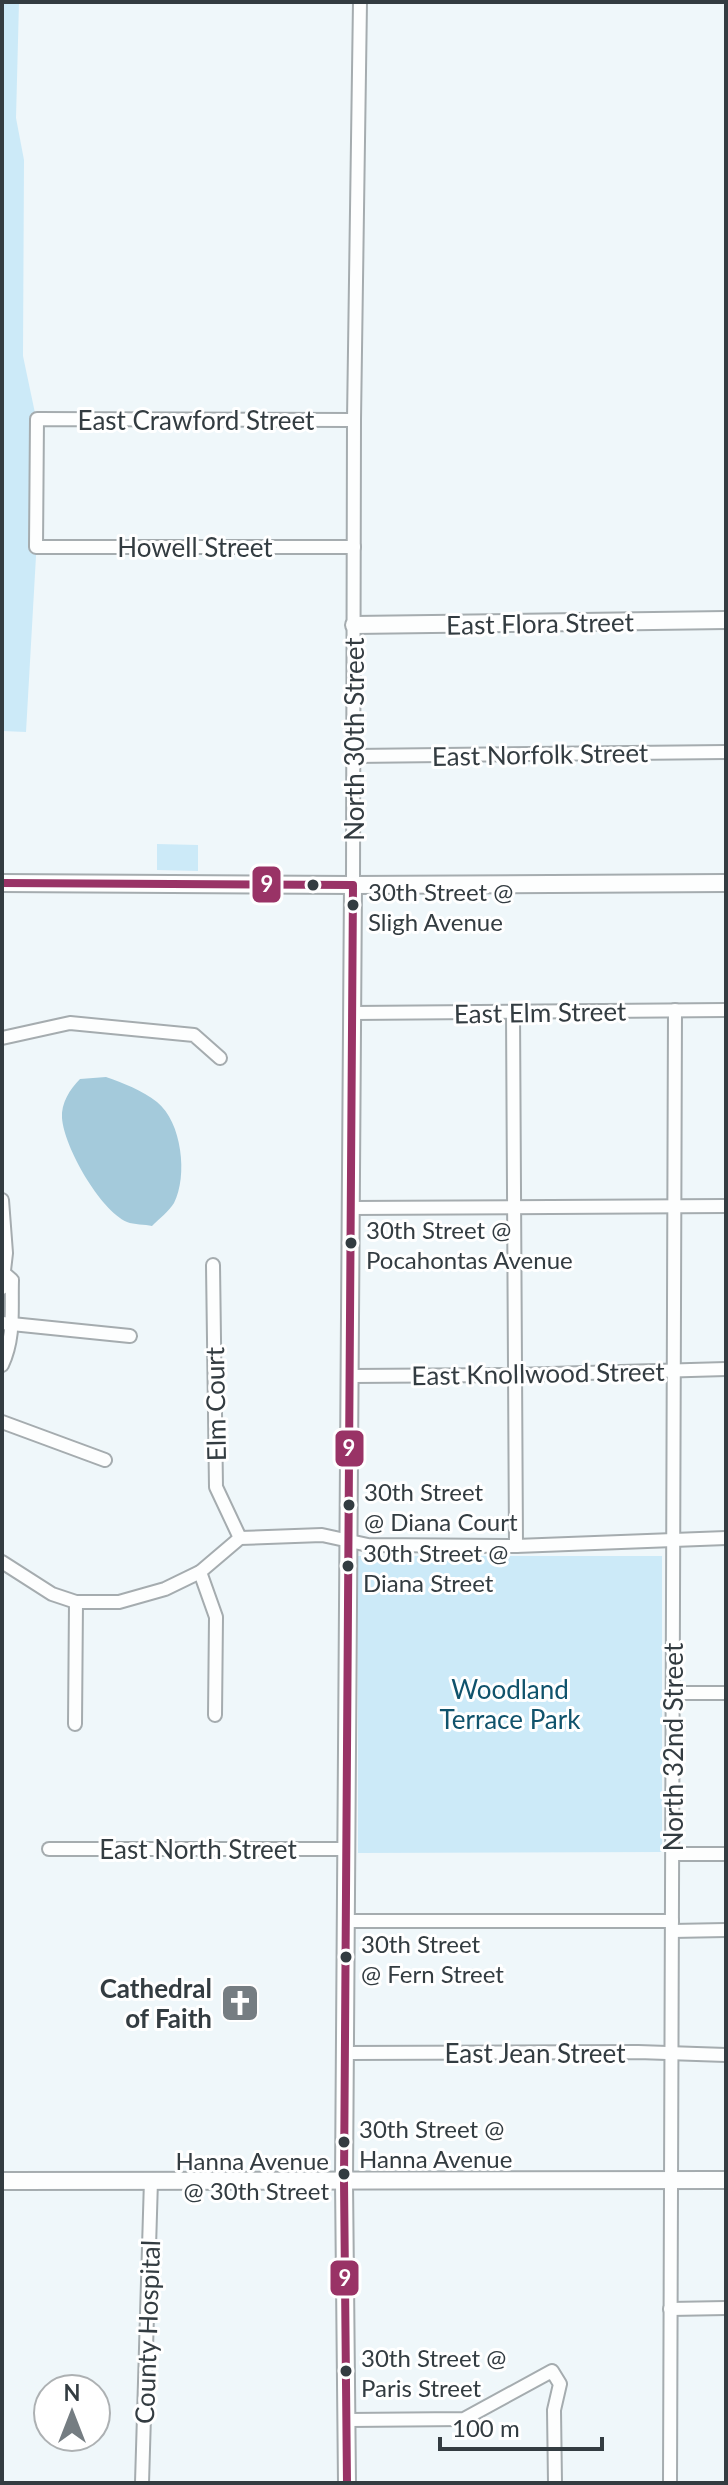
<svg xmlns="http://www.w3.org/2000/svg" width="728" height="2485" font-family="Lato,sans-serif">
	<rect width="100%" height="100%" fill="#eff7fa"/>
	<!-- green -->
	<g fill="#cceaf8">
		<path d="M2 2H19L16 118 24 160 23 356 35 413 32 414 30 553H36V556L26 732 2 731Z"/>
		<path d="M157 844 198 845V871L157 870Z"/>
		<path d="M662 1556V1852L358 1853V1556Z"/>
	</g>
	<!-- water -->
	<path fill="#a4cadb" d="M106 1077C123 1083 142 1090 157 1102 182 1122 188 1176 174 1203 169 1211 159 1219 152 1226 145 1224 134 1225 127 1222 100 1210 64 1147 62 1118 61 1103 70 1089 80 1079Z"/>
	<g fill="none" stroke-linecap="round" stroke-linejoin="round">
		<defs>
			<g id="minor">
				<path d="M354 420 37 419 36 547H354"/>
				<path d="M354 756 726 752"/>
				<path d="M353 885 354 420 360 2"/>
				<path d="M513 1012 516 1546"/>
				<path d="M353 1013 726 1010"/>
				<path d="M2 1038 70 1023 194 1035 220 1058"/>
				<path d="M2 1200 6 1253 2 1288"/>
				<path d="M351 1208 726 1206"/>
				<path d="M213 1265 216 1487 240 1538"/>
				<path d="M2 1323 130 1336"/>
				<path d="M2 1365C15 1337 11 1310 12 1280L5 1274"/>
				<path d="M350 1376 515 1375 726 1369"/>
				<path d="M2 1422 105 1460"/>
				<path d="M2 1562 52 1594 76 1602H119L165 1589 200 1572 240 1538 322 1535 368 1545 516 1546 726 1538"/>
				<path d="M200 1572 216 1617 215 1715"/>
				<path d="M673 1693H726"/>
				<path d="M75 1724 76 1602"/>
				<path d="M49 1849H346"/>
				<path d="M673 1854H726"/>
				<path d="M346 1921H672"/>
				<path d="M672 1931 726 1930"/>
				<path d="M345 2053 638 2052 726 2055"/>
				<path d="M670 2309 726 2308"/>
				<path d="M348 2420 464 2419 552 2371 560 2384 554 2410 555 2483"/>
				<path d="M142 2483 151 2180"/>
				<path d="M670 2483 675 1010"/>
			</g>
			<g id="tertiary">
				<path d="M354 625 726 620"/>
				<path d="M2 883 353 885 726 883"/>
				<path d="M2 2181 726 2180"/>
				<path d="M347 2483 344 2181 353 885"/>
			</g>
		</defs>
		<!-- minor casing -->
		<use href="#minor" stroke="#a5acaf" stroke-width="16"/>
		<!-- tertiary casing -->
		<use href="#tertiary" stroke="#a5acaf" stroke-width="20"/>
		<!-- minor -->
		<use href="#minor" stroke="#fdfefe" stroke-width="12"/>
		<!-- tertiary -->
		<use href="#tertiary" stroke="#fdfefe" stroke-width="16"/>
		<defs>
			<path id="bus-1" d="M2 883 353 885 344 2181 347 2483"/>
		</defs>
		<!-- bus-1 casing -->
		<use href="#bus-1" stroke="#fff" stroke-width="14"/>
		<!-- bus-1 -->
		<use href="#bus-1" stroke="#936" stroke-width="8"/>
	</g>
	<!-- icons -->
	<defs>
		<symbol id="church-square" viewBox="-11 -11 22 22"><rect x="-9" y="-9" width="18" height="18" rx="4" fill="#757d82" stroke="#fff"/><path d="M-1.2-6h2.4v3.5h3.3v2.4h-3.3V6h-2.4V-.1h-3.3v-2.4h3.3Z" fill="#fff"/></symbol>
	</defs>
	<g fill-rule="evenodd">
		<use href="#church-square" x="218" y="1981" width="44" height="44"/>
	</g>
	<!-- markers -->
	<g fill="#333c41" stroke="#fff" stroke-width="3">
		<circle cx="313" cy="885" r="7"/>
		<circle cx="353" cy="905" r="7"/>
		<circle cx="351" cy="1243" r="7"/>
		<circle cx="349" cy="1505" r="7"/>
		<circle cx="348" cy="1566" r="7"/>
		<circle cx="346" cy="1957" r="7"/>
		<circle cx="344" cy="2142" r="7"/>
		<circle cx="344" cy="2174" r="7"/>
		<circle cx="346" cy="2371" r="7"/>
	</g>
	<g text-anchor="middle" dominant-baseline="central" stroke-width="6" stroke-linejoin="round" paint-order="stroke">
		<!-- bus labels -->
		<g font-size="24" fill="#333c41" stroke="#fff" text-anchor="start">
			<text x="368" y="891">30th Street @<tspan x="368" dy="30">Sligh Avenue</tspan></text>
			<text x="366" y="1229">30th Street @<tspan x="366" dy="30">Pocahontas Avenue</tspan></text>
			<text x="364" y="1491">30th Street<tspan x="364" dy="30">@ Diana Court</tspan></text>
			<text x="363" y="1552">30th Street @<tspan x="363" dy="30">Diana Street</tspan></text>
			<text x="361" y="1943">30th Street<tspan x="361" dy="30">@ Fern Street</tspan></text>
			<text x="359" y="2128">30th Street @<tspan x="359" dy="30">Hanna Avenue</tspan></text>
			<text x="329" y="2160" text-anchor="end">Hanna Avenue<tspan x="329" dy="30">@ 30th Street</tspan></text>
			<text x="361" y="2357">30th Street @<tspan x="361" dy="30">Paris Street</tspan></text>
		</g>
		<!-- street labels -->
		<g font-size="26" fill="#333c41" stroke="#fff">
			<text x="196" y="420">East Crawford Street</text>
			<text x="195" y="547">Howell Street</text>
			<text transform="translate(540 623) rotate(-1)">East Flora Street</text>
			<text transform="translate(354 739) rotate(-90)">North 30th Street</text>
			<text transform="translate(540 754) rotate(-1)">East Norfolk Street</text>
			<text transform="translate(540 1012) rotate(-1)">East Elm Street</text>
			<text transform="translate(538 1373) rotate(-1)">East Knollwood Street</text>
			<text transform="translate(215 1404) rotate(-91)">Elm Court</text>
			<text transform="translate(673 1747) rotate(-90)">North 32nd Street</text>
			<text x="198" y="1849">East North Street</text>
			<text x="535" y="2053">East Jean Street</text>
			<text transform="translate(147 2332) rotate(-88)">County Hospital</text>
		</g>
		<!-- park labels -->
		<g font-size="26" fill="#10536c" stroke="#fff">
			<text x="510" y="1689">Woodland<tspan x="510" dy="30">Terrace Park</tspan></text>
		</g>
		<!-- poi labels -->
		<g font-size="26" font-weight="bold" fill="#333c41" stroke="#fff" text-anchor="end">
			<text x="212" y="1988">Cathedral<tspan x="212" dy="30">of Faith</tspan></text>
		</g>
	</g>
	<g stroke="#fff" stroke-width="3">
		<rect x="251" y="865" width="31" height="39" rx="8" fill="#936"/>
		<rect x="334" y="1429" width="31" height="39" rx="8" fill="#936"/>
		<rect x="329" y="2259" width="31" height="38" rx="8" fill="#936"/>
	</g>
	<g font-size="22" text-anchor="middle" font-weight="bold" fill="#fff">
		<text x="267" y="892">9</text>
		<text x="349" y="1456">9</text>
		<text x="345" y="2286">9</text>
	</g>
	<!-- border -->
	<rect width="728" height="2485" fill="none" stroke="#333c41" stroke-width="8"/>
	<!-- north arrow -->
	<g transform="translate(72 2413)"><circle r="38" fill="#ffffff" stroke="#adb1b3" stroke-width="2"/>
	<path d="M0-6L14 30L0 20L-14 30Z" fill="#757d82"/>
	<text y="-12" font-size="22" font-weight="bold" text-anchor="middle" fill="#333c41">N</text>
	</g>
	<!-- scale -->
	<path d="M440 2437v12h162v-12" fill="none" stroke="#333c41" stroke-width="4"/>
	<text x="452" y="2437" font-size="24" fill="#333c41" stroke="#ffffff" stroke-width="6" paint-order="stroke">100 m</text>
</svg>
